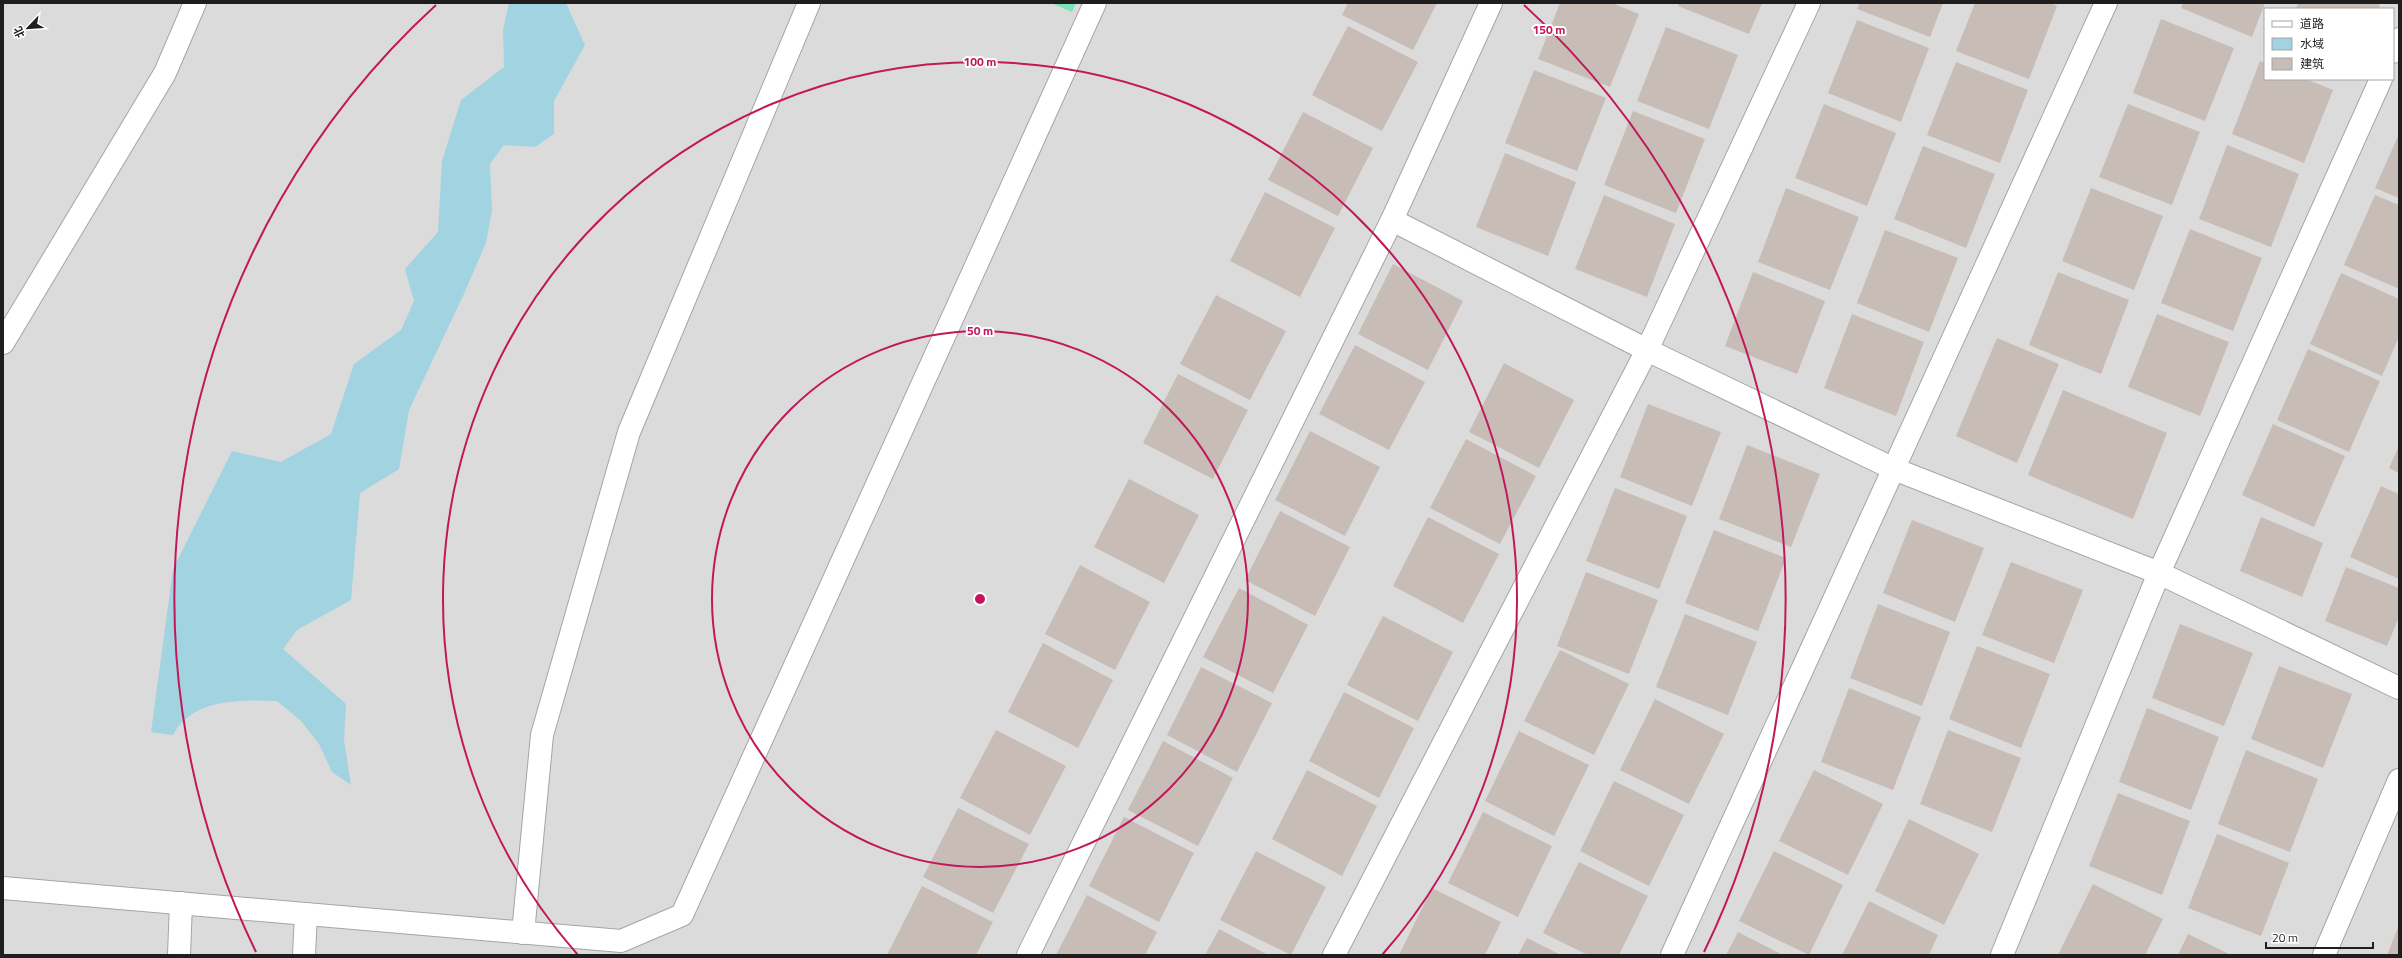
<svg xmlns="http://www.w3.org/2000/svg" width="2402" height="958" font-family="'Titillium Web','Noto Sans SC',sans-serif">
	<rect width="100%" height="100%" fill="#efebe3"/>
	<!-- residential -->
	<path fill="#dcdbdb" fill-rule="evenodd" d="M3 3H2399V955H3ZM2265 9H2393V79H2265Z"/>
	<!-- pitch -->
	<path fill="#7ce3ba" d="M1051 3H1076L1072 12Z"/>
	<!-- water -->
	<path fill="#a1d3e0" d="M509 3H566L585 45 554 101V134L535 147 504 145 490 164 492 210 486 243 463 296 409 410 399 469 360 493 351 600 297 630 283 649 346 704 344 740 351 785 332 772 319 744 301 721 277 701C240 700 193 698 173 735L151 732 173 569 232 451 281 462 331 434 354 364 401 330 414 301 405 269 438 232 442 161 461 100 504 67 503 30Z"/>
	<!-- building -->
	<g fill="#c7bdb6">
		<path d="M1348 3H1437L1413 50 1342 15Z"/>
		<path d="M1560 3H1612L1639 14 1610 87 1538 59Z"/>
		<path d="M1679 3H1762L1749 34 1678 6Z"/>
		<path d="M1860 3H1943L1930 37 1857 9Z"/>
		<path d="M1975 3H2050L2057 6 2029 79 1956 51Z"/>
		<path d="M2183 3H2265L2252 37 2181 8Z"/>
		<path d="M2298 3H2375L2380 5 2379 9H2296Z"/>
		<path d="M2161 19 2234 48 2205 121 2133 93Z"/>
		<path d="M1857 20 1929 48 1901 122 1828 93Z"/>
		<path d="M1348 26 1418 62 1382 131 1312 95Z"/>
		<path d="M1666 27 1738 55 1709 129 1637 101Z"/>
		<path d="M2260 61 2265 63V79H2306L2333 90 2304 163 2232 134Z"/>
		<path d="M1956 62 2028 90 2000 163 1927 135Z"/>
		<path d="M1534 70 1606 98 1577 171 1505 143Z"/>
		<path d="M1824 104 1896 133 1867 206 1795 178Z"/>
		<path d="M2128 104 2200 132 2172 205 2099 177Z"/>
		<path d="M1633 111 1705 139 1676 213 1604 185Z"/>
		<path d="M1303 112 1373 148 1338 216 1268 180Z"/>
		<path d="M2399 134V198L2375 188Z"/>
		<path d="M2227 145 2299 174 2271 247 2199 219Z"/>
		<path d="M1923 146 1995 174 1966 248 1894 219Z"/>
		<path d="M1505 153 1576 182 1548 256 1476 227Z"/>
		<path d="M1786 188 1859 217 1830 290 1758 262Z"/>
		<path d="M2091 188 2163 216 2134 290 2062 261Z"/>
		<path d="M1265 192 1335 228 1300 297 1230 261Z"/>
		<path d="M1604 195 1675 224 1647 297 1575 269Z"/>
		<path d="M2375 195 2399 205V289L2344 265Z"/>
		<path d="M2190 229 2262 258 2233 331 2161 303Z"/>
		<path d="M1885 230 1958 258 1929 332 1857 303Z"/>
		<path d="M1393 264 1463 301 1428 370 1358 334Z"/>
		<path d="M1753 272 1825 301 1797 374 1725 346Z"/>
		<path d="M2058 272 2129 300 2101 374 2029 345Z"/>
		<path d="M2341 273 2399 299V337L2382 376 2310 344Z"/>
		<path d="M1216 295 1286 331 1250 400 1180 364Z"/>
		<path d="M1852 314 1924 342 1896 416 1824 388Z"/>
		<path d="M2157 314 2229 342 2200 416 2128 387Z"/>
		<path d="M1997 338 2059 364 2017 463 1956 436Z"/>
		<path d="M1355 345 1425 382 1389 450 1319 414Z"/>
		<path d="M2308 349 2380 381 2349 452 2277 420Z"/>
		<path d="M1504 363 1574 400 1539 468 1469 432Z"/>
		<path d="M1178 374 1248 410 1213 479 1143 443Z"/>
		<path d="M2063 390 2167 433 2133 519 2028 475Z"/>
		<path d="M1648 404 1721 432 1692 506 1620 477Z"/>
		<path d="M2273 424 2345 456 2314 527 2242 495Z"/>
		<path d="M1310 431 1380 467 1345 536 1275 500Z"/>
		<path d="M1466 439 1536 476 1500 544 1430 508Z"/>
		<path d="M1747 445 1820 474 1791 547 1719 519Z"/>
		<path d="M2399 446V473L2389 468Z"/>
		<path d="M1129 479 1199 515 1164 583 1094 547Z"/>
		<path d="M2381 486 2399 494V579L2350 557Z"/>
		<path d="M1615 488 1687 516 1659 589 1586 561Z"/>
		<path d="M1280 511 1350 547 1315 616 1245 580Z"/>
		<path d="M1428 517 1499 554 1463 623 1393 586Z"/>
		<path d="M2261 517 2323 543 2302 597 2240 571Z"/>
		<path d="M1912 520 1984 548 1955 622 1883 593Z"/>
		<path d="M1714 530 1786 558 1758 631 1685 603Z"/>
		<path d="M2011 562 2083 590 2054 663 1982 635Z"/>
		<path d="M1080 565 1150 602 1115 670 1045 634Z"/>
		<path d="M2346 567 2399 588V617L2387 646 2325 621Z"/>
		<path d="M1586 572 1658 600 1629 674 1557 646Z"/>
		<path d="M1239 588 1308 625 1273 693 1203 657Z"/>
		<path d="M1878 604 1950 632 1922 706 1850 678Z"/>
		<path d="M1685 614 1757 642 1728 715 1656 687Z"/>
		<path d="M1383 616 1453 652 1418 721 1347 685Z"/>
		<path d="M2180 624 2253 653 2224 726 2152 698Z"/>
		<path d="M1043 643 1113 680 1078 748 1008 712Z"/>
		<path d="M1977 646 2050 674 2021 748 1949 719Z"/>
		<path d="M1560 650 1629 684 1594 755 1524 721Z"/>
		<path d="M2279 666 2352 694 2323 768 2251 739Z"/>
		<path d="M1201 667 1272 703 1237 772 1167 735Z"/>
		<path d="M1849 688 1921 717 1893 790 1821 762Z"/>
		<path d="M1344 692 1414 728 1379 798 1309 761Z"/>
		<path d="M1655 699 1724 734 1689 804 1620 770Z"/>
		<path d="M2147 708 2219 737 2191 810 2119 782Z"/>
		<path d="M996 730 1066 766 1030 835 960 798Z"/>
		<path d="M1948 730 2021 758 1992 832 1920 804Z"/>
		<path d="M1519 731 1589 765 1554 836 1485 801Z"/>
		<path d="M1163 741 1233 778 1198 846 1128 810Z"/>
		<path d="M2246 750 2318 779 2290 852 2218 824Z"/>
		<path d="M1307 770 1377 806 1342 876 1272 839Z"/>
		<path d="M1814 770 1883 804 1848 875 1779 841Z"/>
		<path d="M1614 781 1684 815 1649 886 1580 851Z"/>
		<path d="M2118 793 2190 821 2162 895 2089 866Z"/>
		<path d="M958 808 1029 844 993 913 923 877Z"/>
		<path d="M1483 812 1552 846 1518 917 1448 883Z"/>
		<path d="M1124 817 1194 853 1159 922 1089 886Z"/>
		<path d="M1909 819 1979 854 1944 925 1875 891Z"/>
		<path d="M2217 834 2289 863 2261 936 2188 908Z"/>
		<path d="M1256 851 1326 887 1291 955 1220 920Z"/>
		<path d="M1774 851 1843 885 1809 955 1739 921Z"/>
		<path d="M1579 862 1648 896 1619 955H1588L1543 933Z"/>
		<path d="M2093 884 2163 919 2145 955H2058Z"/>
		<path d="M922 886 993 922 976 955H887Z"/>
		<path d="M1432 888 1501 922 1485 955H1399Z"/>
		<path d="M1087 895 1157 932 1145 955H1056Z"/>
		<path d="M1869 901 1938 935 1929 955H1842Z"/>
		<path d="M2399 925V955H2387Z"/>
		<path d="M1219 929 1268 955H1205Z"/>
		<path d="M1738 932 1783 955H1726Z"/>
		<path d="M2188 934 2231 955H2178Z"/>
		<path d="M1527 938 1561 955H1518Z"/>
	</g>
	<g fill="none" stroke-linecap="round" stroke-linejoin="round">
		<defs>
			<g id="street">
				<path d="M2393 52 2399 39"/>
				<path d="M1392 220 1647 350 1894 469 2159 573 2399 688"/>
				<path d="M3 343 165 73 195 3"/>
				<path d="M3 888 621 941 682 915 1095 3"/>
				<path d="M523 933 542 735 629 432 809 3"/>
				<path d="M179 955 181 903"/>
				<path d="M304 955 306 914"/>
				<path d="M1028 955 1392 220 1491 3"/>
				<path d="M1334 955 1647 350 1809 3"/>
				<path d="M1672 955 2106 3"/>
				<path d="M2002 955 2159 573 2381 79"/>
				<path d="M2324 955 2399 780"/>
			</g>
		</defs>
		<!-- street casing -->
		<use href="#street" stroke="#a5a5a5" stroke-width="24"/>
		<!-- street -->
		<use href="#street" stroke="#fff" stroke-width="22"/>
	</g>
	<!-- distance rings -->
	<g fill="none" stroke="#c2185b" stroke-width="2">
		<circle cx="980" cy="599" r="268"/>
		<path d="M578 955A537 537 0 1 1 1382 955"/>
		<path d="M256 952A805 805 0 0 1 436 5M1524 5A805 805 0 0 1 1704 952"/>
	</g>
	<circle cx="980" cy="599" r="6" fill="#c2185b" stroke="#fff" stroke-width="2"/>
	<g font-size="12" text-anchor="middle" font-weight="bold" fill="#c2185b" stroke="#fff" stroke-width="4" stroke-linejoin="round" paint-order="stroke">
		<text x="1549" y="34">150 m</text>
		<text x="980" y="66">100 m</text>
		<text x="980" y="335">50 m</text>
	</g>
	<!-- border -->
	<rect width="2402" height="958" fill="none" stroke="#1e1e1e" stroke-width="8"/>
	<!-- legend -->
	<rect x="2264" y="8" width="130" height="72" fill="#ffffff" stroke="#a5a5a5"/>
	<rect x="2272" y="21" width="20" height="6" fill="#ffffff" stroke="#a5a5a5"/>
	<text x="2300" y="28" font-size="12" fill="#1e1e1e">道路</text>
	<rect x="2272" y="38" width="20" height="12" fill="#a1d3e0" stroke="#a5a5a5"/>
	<text x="2300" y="48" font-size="12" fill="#1e1e1e">水域</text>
	<rect x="2272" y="58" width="20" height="12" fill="#c7bdb6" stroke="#a5a5a5"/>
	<text x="2300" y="68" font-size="12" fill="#1e1e1e">建筑</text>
	<!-- north arrow -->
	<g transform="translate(28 28) rotate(245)" stroke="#ffffff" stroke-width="3" paint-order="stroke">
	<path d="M0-3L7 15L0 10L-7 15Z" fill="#1e1e1e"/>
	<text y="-6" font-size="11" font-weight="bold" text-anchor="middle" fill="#1e1e1e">北</text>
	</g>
	<!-- scale -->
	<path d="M2266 942v6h107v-6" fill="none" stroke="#1e1e1e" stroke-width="2"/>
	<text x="2272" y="942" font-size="12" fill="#1e1e1e" stroke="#ffffff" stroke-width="3" paint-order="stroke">20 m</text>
</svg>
